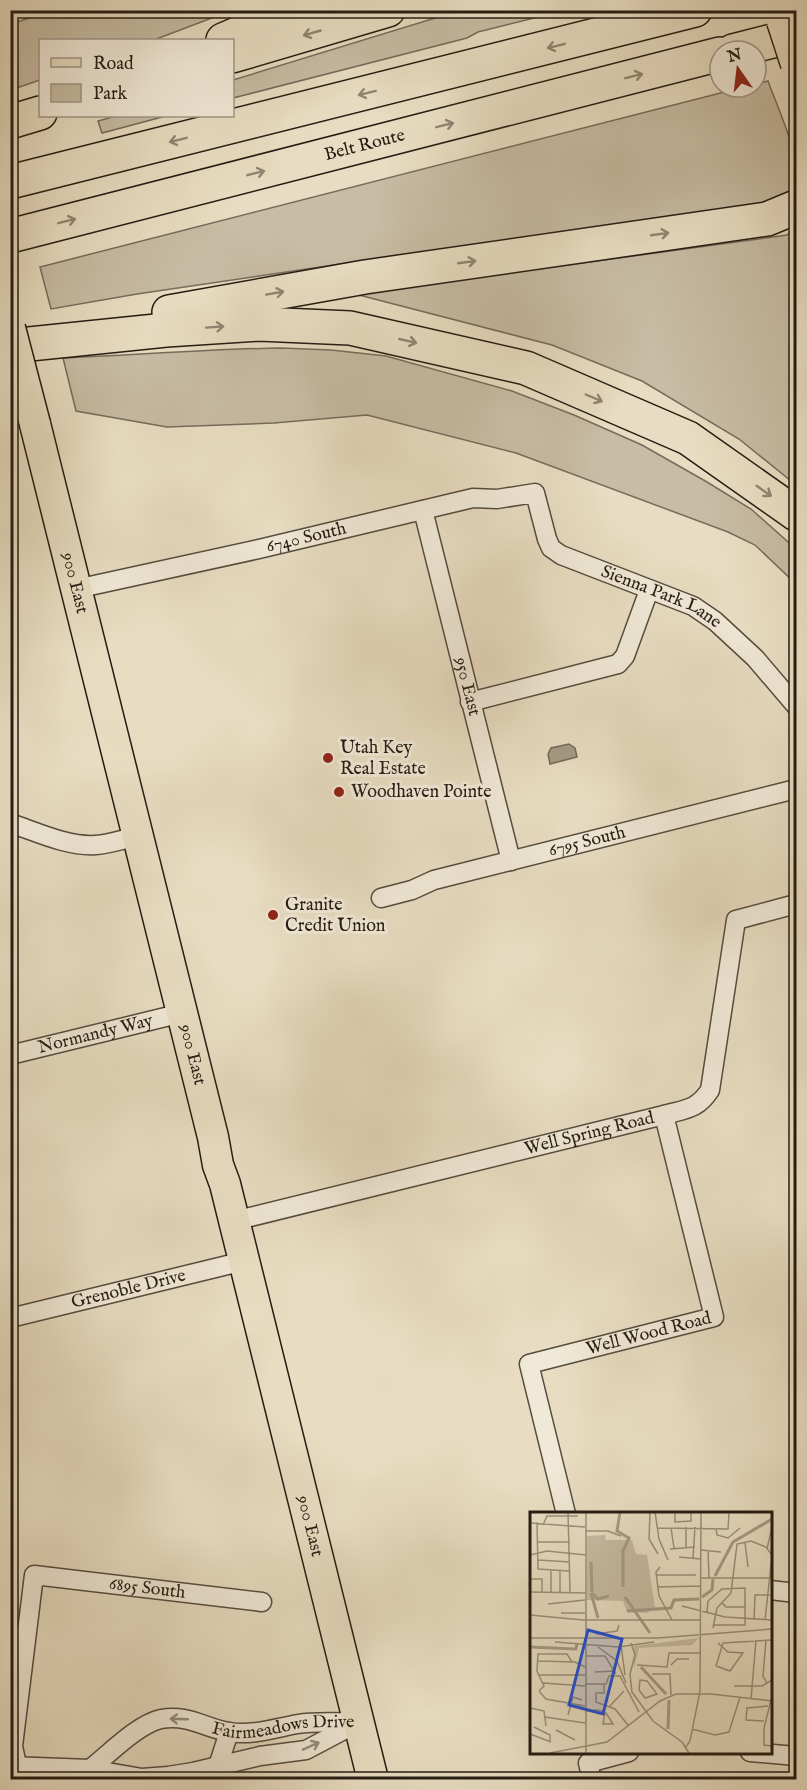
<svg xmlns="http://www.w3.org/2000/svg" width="807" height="1790" font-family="'IM FELL English',serif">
	<rect width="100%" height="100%" fill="#e8ddc2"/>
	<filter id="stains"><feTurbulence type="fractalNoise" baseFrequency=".00333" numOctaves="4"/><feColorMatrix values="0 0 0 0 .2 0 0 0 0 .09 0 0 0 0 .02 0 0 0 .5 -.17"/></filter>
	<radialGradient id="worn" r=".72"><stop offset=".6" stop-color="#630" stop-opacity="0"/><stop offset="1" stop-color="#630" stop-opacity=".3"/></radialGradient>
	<!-- green -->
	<g fill="#c7bca4" stroke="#766c5c" stroke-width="1.5">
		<path d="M51 11V10L230 11 154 40H40V80L11 90V24Z"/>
		<path d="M458 11H562L478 32 467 38 233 98V80Z"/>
		<path d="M768 81C777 107 807 168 793 192L752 212 449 248 137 294 51 309 40 267 744 87H756V84Z"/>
		<path d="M116 116H166L102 133 98 121Z"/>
		<path d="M796 227V485L739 439 642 381 552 345 355 294 787 235Z"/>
		<path d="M281 348 331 350 386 356 512 391 574 415 642 445 707 482 751 509 796 549V584L755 545 728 532 516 453 367 415 274 423 167 427 76 411 63 358C136 355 208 349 281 348Z"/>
	</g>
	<!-- water -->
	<path fill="#a59b86" stroke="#716858" stroke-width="1.5" d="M569 744 575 748 577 757 550 764 548 754 551 748Z"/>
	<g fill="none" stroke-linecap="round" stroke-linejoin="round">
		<defs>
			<g id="minor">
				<path id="s1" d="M423 510 511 861"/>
				<path id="s2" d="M76 589 259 549 473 498 497 499 535 493 547 539 551 548 561 555 693 606 715 621 755 658 796 706"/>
				<path d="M470 702 618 664 625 656 649 590"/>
				<path d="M10 823C37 832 68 847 96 845 110 844 124 839 138 836"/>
				<path id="s3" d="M381 898 412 890 434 880 796 789"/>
				<path id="s4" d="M10 1055 182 1013"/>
				<path id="s5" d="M234 1221 664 1115C685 1109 697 1110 710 1090L736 920 796 904"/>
				<path id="s6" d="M10 1318 244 1261"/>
				<path id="s7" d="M566 1514 529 1364 714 1317 664 1115"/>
				<path d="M770 1590 796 1593"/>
				<path d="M750 1752 796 1756"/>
				<path d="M10 1766 90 1769 142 1778 168 1776 193 1772 260 1756 306 1750 359 1722"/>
				<path id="s8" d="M90 1769C109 1754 138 1724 161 1719 189 1714 204 1728 229 1732 252 1736 275 1728 298 1724 315 1721 335 1723 353 1722"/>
				<path d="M218 1777V1766L229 1732"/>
				<path id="s9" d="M20 1780 13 1746 34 1575 262 1602"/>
				<path d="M592 1780 588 1763 629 1752"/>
			</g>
			<g id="primary">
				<path id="s10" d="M35 424 213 1137 218 1165 225 1184 373 1780"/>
			</g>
			<g id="motorway">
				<path d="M223 40 293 10"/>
				<path d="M733 51 796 35"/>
				<path d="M232 56 388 10"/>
				<path d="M10 122 40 113"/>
				<path d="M10 182 695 10"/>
				<path id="s11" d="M10 236 720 54"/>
				<path d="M169 312 365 277 767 219 796 207"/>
				<path d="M10 346 166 330 259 324 350 328 526 368 688 438 796 514"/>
			</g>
		</defs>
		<!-- minor casing -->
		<use href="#minor" stroke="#554c3f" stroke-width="21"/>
		<!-- primary casing -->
		<use href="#primary" stroke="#241c13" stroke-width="33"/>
		<!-- motorway casing -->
		<use href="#motorway" stroke="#241c13" stroke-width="36"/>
		<!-- minor -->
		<use href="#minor" stroke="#f0e9d7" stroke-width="18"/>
		<!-- primary -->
		<use href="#primary" stroke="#e8ddc2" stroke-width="30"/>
		<!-- motorway -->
		<use href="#motorway" stroke="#e8ddc2" stroke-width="33"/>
		<defs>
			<g id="primary-bridge">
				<path d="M782 21 796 64"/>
				<path d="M10 328 35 424"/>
			</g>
		</defs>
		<!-- primary-bridge casing -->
		<use href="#primary-bridge" stroke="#241c13" stroke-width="33" stroke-linecap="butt"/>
		<!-- primary-bridge -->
		<use href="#primary-bridge" stroke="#e8ddc2" stroke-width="30"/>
	</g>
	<!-- one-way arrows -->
	<defs><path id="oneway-shaft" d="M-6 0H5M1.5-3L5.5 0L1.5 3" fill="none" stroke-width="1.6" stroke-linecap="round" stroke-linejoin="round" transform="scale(1.5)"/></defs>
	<g stroke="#908673">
		<use href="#oneway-shaft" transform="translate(312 33) rotate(164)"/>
		<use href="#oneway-shaft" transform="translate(556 46) rotate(166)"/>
		<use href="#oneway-shaft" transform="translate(634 76) rotate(-14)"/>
		<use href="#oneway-shaft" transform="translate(367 93) rotate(166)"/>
		<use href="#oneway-shaft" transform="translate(445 125) rotate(-14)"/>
		<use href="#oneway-shaft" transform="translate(178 140) rotate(166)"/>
		<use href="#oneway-shaft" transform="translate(256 173) rotate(-14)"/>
		<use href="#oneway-shaft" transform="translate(67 221) rotate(-14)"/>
		<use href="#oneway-shaft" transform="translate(660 234) rotate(-8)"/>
		<use href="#oneway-shaft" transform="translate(467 262) rotate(-8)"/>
		<use href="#oneway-shaft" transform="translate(275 293) rotate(-10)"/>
		<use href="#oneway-shaft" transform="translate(215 327) rotate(-4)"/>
		<use href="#oneway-shaft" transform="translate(408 341) rotate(13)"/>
		<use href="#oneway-shaft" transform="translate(594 398) rotate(23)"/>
		<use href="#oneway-shaft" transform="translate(764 491) rotate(35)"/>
	</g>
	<g stroke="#948d7f">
		<use href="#oneway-shaft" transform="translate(179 1719) rotate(-178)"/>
		<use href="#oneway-shaft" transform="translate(311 1746) rotate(-24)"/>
	</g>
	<!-- markers -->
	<g fill="#8f2418" stroke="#f0e9d7" stroke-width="2">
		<circle cx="328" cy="758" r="6"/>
		<circle cx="339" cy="792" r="6"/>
		<circle cx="273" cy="915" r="6"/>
	</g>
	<g text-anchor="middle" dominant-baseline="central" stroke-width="6" stroke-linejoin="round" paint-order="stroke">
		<!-- street labels -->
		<g font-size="18" fill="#241c13" stroke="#f0e9d7">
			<text stroke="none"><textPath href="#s11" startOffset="366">Belt Route</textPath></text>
			<text stroke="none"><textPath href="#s2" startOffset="236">6740 South</textPath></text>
			<text stroke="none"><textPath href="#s10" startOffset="164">900 East</textPath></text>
			<text stroke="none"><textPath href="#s2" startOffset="648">Sienna Park Lane</textPath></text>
			<text stroke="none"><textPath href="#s1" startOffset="182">950 East</textPath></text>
			<text stroke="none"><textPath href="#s3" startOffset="214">6795 South</textPath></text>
			<text stroke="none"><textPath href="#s4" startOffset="88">Normandy Way</textPath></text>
			<text stroke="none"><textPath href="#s10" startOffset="650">900 East</textPath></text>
			<text stroke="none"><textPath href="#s5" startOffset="366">Well Spring Road</textPath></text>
			<text stroke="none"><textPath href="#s6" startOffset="122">Grenoble Drive</textPath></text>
			<text stroke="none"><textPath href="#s7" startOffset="278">Well Wood Road</textPath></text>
			<text stroke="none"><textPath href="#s10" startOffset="1136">900 East</textPath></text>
			<text stroke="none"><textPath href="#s9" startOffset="321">6895 South</textPath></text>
			<text stroke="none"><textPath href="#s8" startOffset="212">Fairmeadows Drive</textPath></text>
		</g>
		<!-- poi labels -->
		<g font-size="18" fill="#241c13" stroke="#f0e9d7" text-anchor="start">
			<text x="340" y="748">Utah Key<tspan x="340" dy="21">Real Estate</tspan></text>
			<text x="351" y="792">Woodhaven Pointe</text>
			<text x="285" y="905">Granite<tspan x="285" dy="21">Credit Union</tspan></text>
		</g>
	</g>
	<!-- overview -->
	<g transform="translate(530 1512)">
		<rect width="242" height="242" fill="#e8ddc2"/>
		<path d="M75 23 76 28H102L106 42 117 43 125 96 117 101 97 100 93 89 57 88V24ZM169 126 162 133 109 136 104 156V134Z" fill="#c7bca4"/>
		<path fill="none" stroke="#a59b86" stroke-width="3" d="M90 0 87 19 99 26 93 39V75M61 50 62 80M185 64 203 30 242 7M61 81 68 106M62 81 68 87 79 84M95 85 120 121M172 85 182 78 183 67M97 99 141 96 144 88 169 87M0 135 46 137 47 131M111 155 136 182M138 217 139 188"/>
		<path fill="none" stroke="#9a907c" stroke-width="1.5" d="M38 0 40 80M56 0V241M120 0 119 27 128 42M125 0 129 27 138 48M145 0V10L161 9V0M7 10 8 57 39 59M0 11 55 15M13 13 17 4H48M128 16 198 17 199 0M141 16 144 36M186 17 187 23 198 26 210 16M56 19H78L91 24M7 30H40M215 31 218 55M156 36V15M140 37 165 35M237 37 242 15M171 38 191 40M178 38 179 66M0 43 17 39 56 43M149 45 171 47M163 46 165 15M8 48 40 50M130 55 126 60 129 84 142 108M21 58V81M30 59V81M127 63H166M171 66H242M0 67H12V81M127 75 171 74M0 80 55 81M192 91 196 95H215M18 92 55 88M152 94 195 105 242 108M177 100 178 89 192 77 215 76V113H183M31 101H55M0 103 53 108H170M224 108 225 83H240M235 108 242 44M183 116 187 96 201 81 207 32 221 29 236 35 242 43M66 122 87 119 89 113M0 126H128L242 117M236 128 233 164 237 171M25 130 88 135 124 130M101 131 105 143 100 162 102 181M91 133 95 163M68 135 87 149 96 171M56 144H75L86 162M7 149 45 150 55 155M107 153 137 155 139 141H170M141 153 147 147H159M186 154 193 131 242 128M186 154 200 159 213 141 198 140 188 131M65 160 85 159M122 162H140L141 183M8 163H55M110 168 117 169 127 182 115 186 109 178ZM13 171 55 174M55 172H76L79 164H90L109 200M74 172V181H66V190L85 197 98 213M204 174H232L242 168M9 179 14 174 7 159 8 142H37L42 150M9 179 16 187 55 194M102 180 123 209 152 230 159 241M242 184 234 216V233L242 234M221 187 226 128M79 195 94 179M0 196 14 199 16 214M56 199 67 198H68L74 200 75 201H76L83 212H73L75 201M38 203 43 185 52 188M15 205 55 211M234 209 216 208 217 196 238 194M4 215 20 223V229M162 217 185 223 199 220 210 185M26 218 45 228M0 222 21 230M155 236 160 229 170 179 171 0M20 241 77 230 130 189 146 182H181L242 189"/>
		<path fill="#1d4ed8" fill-opacity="0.15" stroke="#1d4ed8" stroke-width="3" d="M58 118 92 127 73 202 39 193Z"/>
		<rect width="242" height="242" fill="none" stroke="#241c13" stroke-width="3"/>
	</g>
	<!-- margin -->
	<rect width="807" height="1790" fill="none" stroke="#e8ddc2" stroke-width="36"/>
	<rect x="12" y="12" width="783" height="1766" fill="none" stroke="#241c13" stroke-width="3"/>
	<rect x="18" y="18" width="771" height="1754" fill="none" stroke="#241c13" stroke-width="1.5"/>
	<!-- legend -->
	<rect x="39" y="39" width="195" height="78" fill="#f0e9d7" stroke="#9e9789" stroke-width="1.5"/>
	<rect x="51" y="58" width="30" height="9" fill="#e8ddc2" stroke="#9e9789" stroke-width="1.5"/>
	<text x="93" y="69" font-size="18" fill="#241c13">Road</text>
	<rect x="51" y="84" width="30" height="18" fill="#c7bca4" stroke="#9e9789" stroke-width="1.5"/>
	<text x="93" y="99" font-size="18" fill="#241c13">Park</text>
	<!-- north arrow -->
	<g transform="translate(738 69) rotate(346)"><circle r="28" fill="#f0e9d7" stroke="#9e9789" stroke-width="1.5"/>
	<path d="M0-4.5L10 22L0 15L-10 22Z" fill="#8f2418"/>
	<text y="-9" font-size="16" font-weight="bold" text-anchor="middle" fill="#241c13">N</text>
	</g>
	<rect width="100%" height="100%" filter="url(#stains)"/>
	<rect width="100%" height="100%" fill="url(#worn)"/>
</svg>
